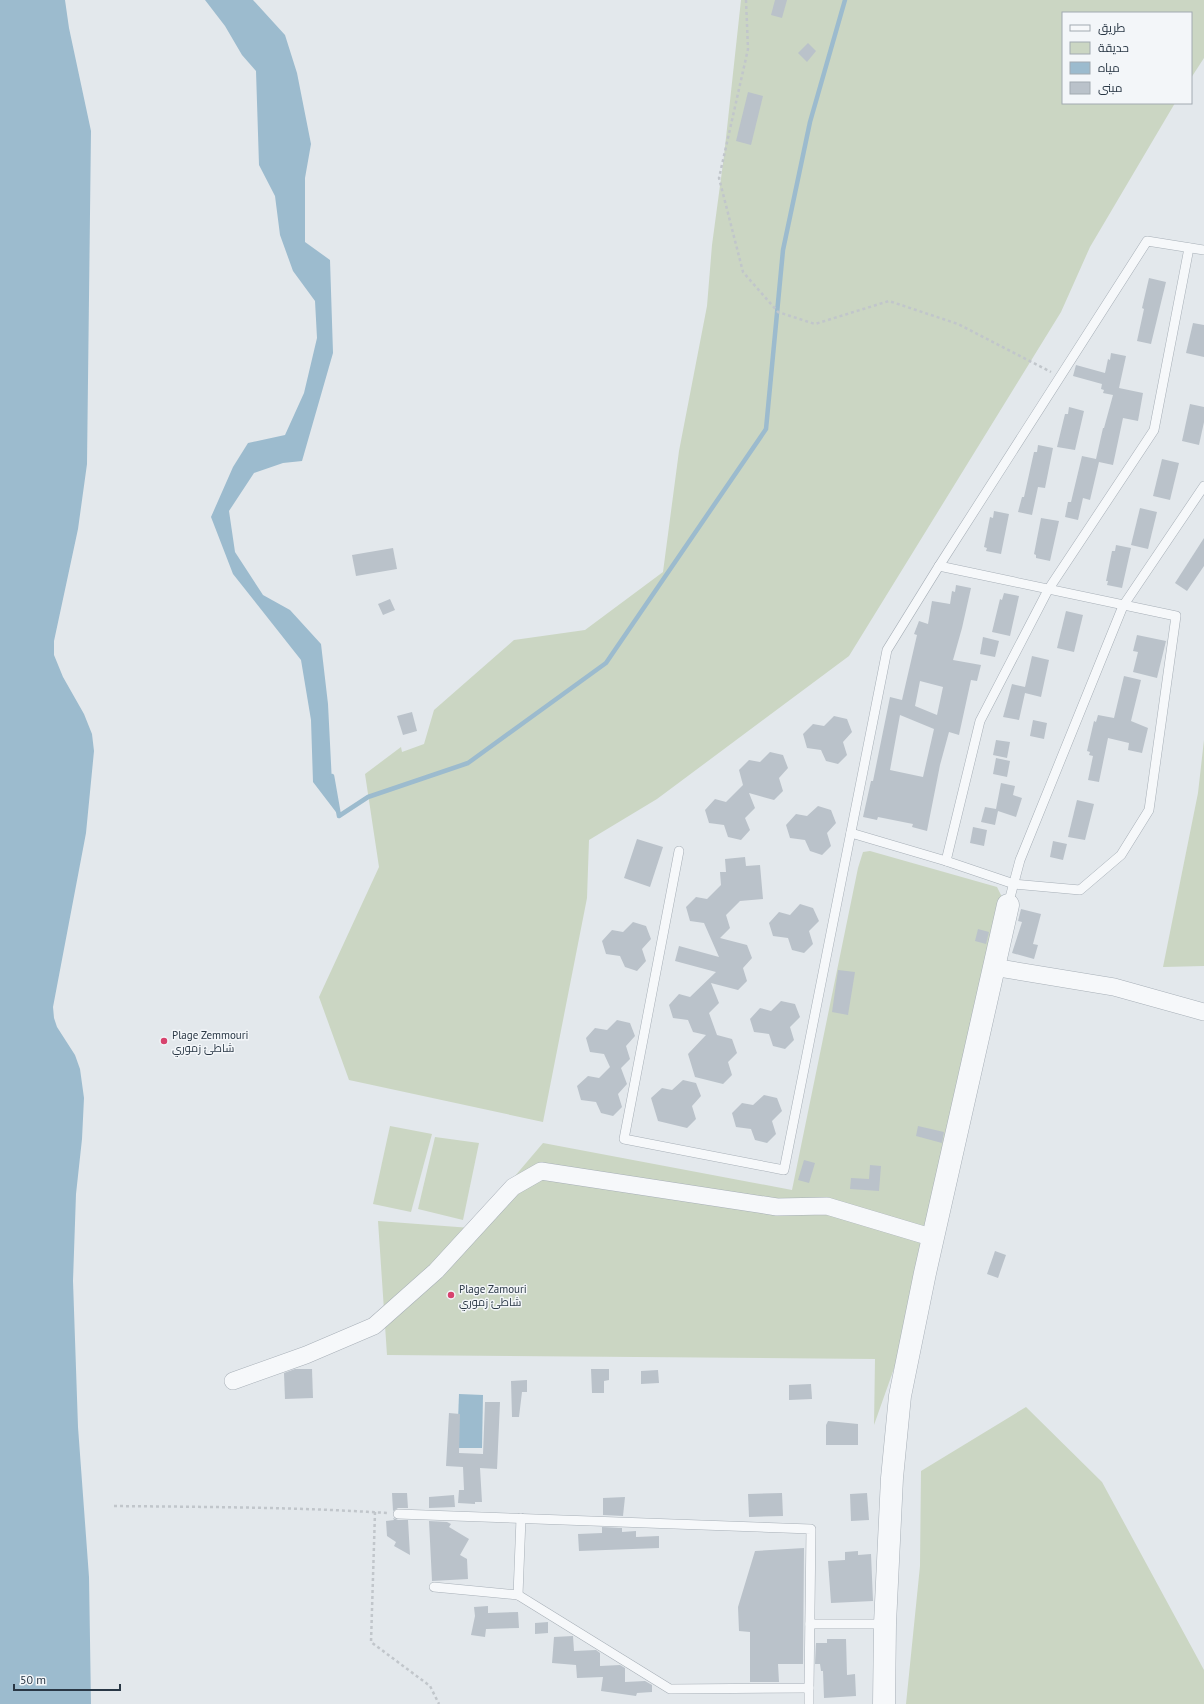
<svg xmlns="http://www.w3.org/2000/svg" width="1204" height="1704" font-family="'PT Sans',Cairo,sans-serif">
	<rect width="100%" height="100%" fill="#e3e8ec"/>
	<!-- green -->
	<g fill="#cbd6c3">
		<path d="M741 0H1204V58L1191 78V13H1063V103H1175L1090 247 1061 312 849 656 657 799 589 840 587 898 543 1122 349 1080 319 997 379 867 365 774 401 747 402 752 424 744 434 710 514 640 585 630 663 572 679 451 707 306 712 245 724 156Z"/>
		<path d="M1204 740V966L1163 967 1198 793Z"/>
		<path d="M870 851 997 887 1002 897 897 1360 874 1425 875 1359 387 1355 378 1221 471 1228 543 1143 792 1190 858 868 863 852Z"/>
		<path d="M390 1126 432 1134 411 1212 373 1204Z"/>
		<path d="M435 1137 479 1143 463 1220 418 1209Z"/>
		<path d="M1026 1407 1102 1482 1204 1670V1704H906L920 1566 921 1471Z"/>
	</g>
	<!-- water -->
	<g fill="#9cbbce">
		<path d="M0 0H65L69 28 91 131 87 464 78 529 54 641V655L63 677 84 714 92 734 94 751 86 833 53 1007 54 1018 57 1027 75 1055 80 1069 84 1098 82 1139 76 1194 73 1281 78 1427 89 1577 91 1704H0Z"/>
		<path d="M205 0H253L285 35 297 73 311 144 305 178V242L330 260 333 353 302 461 283 463 254 473 229 511 235 552 263 595 290 610 321 644 328 704 332 783 339 816 313 782 311 720 301 660 233 574 211 517 233 467 248 443 285 435 304 393 317 338 315 301 293 271 280 235 275 196 259 165 256 71 242 55 225 26Z"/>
		<path d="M459 1394 483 1395 482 1448H457Z"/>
	</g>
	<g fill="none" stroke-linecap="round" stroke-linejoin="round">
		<!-- stream -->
		<path stroke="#9cbbce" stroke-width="4.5" d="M332 776 339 816 368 797 468 763 606 663 766 429 783 250 810 122 845 0"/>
	</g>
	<!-- building -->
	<g fill="#bac2ca" fill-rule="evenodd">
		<path d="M775 0H787L782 18 771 15Z"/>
		<path d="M808 43 816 51 807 62 798 53Z"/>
		<path d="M748 92 763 96 751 145 736 141Z"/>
		<path d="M1149 278 1166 282 1151 344 1137 341 1144 309 1142 308Z"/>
		<path d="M1193 323 1204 325V357L1186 353Z"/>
		<path d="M1111 353 1126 356 1119 388 1143 393 1138 421 1123 418 1113 465 1099 462 1090 500 1083 498 1078 520 1065 517 1068 502H1071L1082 456 1096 459 1103 428H1104L1113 395 1103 393 1104 390 1101 389 1102 384 1073 376 1076 365 1105 373 1108 359 1110 360Z"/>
		<path d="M1190 404 1204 407V422L1199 445 1182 441Z"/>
		<path d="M1069 407 1084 411 1075 450 1057 447 1065 414H1068Z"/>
		<path d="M1038 445 1053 448 1045 488 1038 487 1032 515 1018 512 1022 497H1024L1034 452H1037Z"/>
		<path d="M1162 459 1179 463 1170 500 1153 496Z"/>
		<path d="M1140 508 1157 512 1148 549 1131 545Z"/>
		<path d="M994 511 1009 514 1001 554 986 551 987 548 984 547 990 517 993 518Z"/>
		<path d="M1041 518 1059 521 1050 561 1036 558V555L1034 554Z"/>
		<path d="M1204 538V566L1187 591 1175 583Z"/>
		<path d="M1116 545 1131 548 1122 588 1107 585 1108 581H1106L1112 551H1115Z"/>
		<path d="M393 548 397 569 356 576 352 555Z"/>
		<path d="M956 585 971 588 962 628 953 660 981 665 977 681 971 680 959 735 949 732 940 765 927 831 912 827 913 824 878 817 877 820 863 817 871 781H873L890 697 902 700 917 635 914 634 919 621 928 624 932 601 950 604 952 591 955 592ZM920 681 943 687 937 715 915 706ZM900 715 934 729 923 777 890 770Z"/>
		<path d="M1004 593 1019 596 1010 636 992 632 1000 599 1002 600Z"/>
		<path d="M390 599 395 610 383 615 378 604Z"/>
		<path d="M1066 611 1083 615 1074 652 1057 648Z"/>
		<path d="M1137 635 1166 641 1157 678 1133 672 1138 652 1133 651Z"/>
		<path d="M983 637 999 641 995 657 980 654Z"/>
		<path d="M1032 656 1049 660 1041 697 1025 693 1019 720 1003 717 1012 684 1025 687Z"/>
		<path d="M1124 676 1141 680 1131 721 1148 728 1142 753 1128 750 1129 743 1108 738 1099 782 1088 780 1093 756 1089 755 1090 752 1087 751 1094 721 1096 722 1098 715 1114 718Z"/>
		<path d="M412 712 417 731 403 735 397 716Z"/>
		<path d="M834 716 847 719 852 732 843 742 847 755 838 764 826 761 821 750 807 748 803 734 813 724 824 726Z"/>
		<path d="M1033 720 1047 723 1044 739 1030 736Z"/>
		<path d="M996 740 1010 742 1007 758 993 755Z"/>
		<path d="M770 752 783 755 788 768 779 778 783 791 774 800 749 793 755 808 745 818 750 830 741 840 728 837 724 825 709 823 705 810 715 799 726 802 743 785 739 770 749 760 760 762Z"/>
		<path d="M996 758 1010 761 1007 777 993 774Z"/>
		<path d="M1001 783 1015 786 1013 795 1022 798 1016 817 998 811 995 825 981 822 985 807 996 809Z"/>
		<path d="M1077 800 1094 804 1085 840 1068 837Z"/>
		<path d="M818 806 831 810 836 823 827 833 831 846 822 855 810 851 805 840 790 838 786 825 796 814 807 816Z"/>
		<path d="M973 827 987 830 984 846 970 843Z"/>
		<path d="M637 839 663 847 650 887 624 878Z"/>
		<path d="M1053 841 1067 844 1063 860 1050 857Z"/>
		<path d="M745 857 746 866 760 865 763 899 740 901 726 915 730 928 720 938 747 945 752 958 743 968 747 981 738 990 711 983 719 1003 709 1013 717 1035 732 1039 737 1053 728 1062 732 1075 723 1084 695 1077 688 1054 706 1035 693 1032 688 1020 673 1018 669 1005 679 994 690 997 716 972 675 961 679 946 719 957 704 923 690 921 686 907 696 897 707 899 721 885 720 872H726L725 859Z"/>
		<path d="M800 904 813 908 819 921 809 931 813 944 804 953 792 950 788 938 773 936 769 923 779 912 790 915Z"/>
		<path d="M1021 909 1041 914 1033 944 1038 945 1034 959 1012 953 1022 922 1018 921Z"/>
		<path d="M633 922 646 926 651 939 642 949 646 961 637 971 625 967 620 956 606 954 602 941 612 930 623 932Z"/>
		<path d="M978 929 989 932 986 944 975 941Z"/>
		<path d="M838 970 855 972 848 1015 832 1012Z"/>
		<path d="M781 1001 795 1004 800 1017 790 1027 794 1040 785 1049 773 1046 769 1034 754 1032 750 1019 760 1008 771 1011Z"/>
		<path d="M617 1020 630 1023 635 1036 626 1046 630 1059 621 1068 627 1084 618 1094 622 1107 613 1116 601 1113 596 1102 581 1100 577 1086 588 1076 599 1078 610 1067 604 1054 590 1052 586 1038 595 1028 607 1030Z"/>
		<path d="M683 1080 696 1083 701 1096 692 1106 696 1119 687 1128 658 1121 651 1098 662 1088 672 1090Z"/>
		<path d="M764 1095 777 1098 782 1111 772 1121 776 1134 767 1143 755 1140 751 1129 736 1127 732 1113 742 1103 753 1105Z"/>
		<path d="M918 1126 944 1132 942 1143 916 1136Z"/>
		<path d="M804 1160 815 1163 809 1183 798 1180Z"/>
		<path d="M870 1165 881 1166 879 1191 850 1189 851 1178 869 1179Z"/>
		<path d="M995 1251 1006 1255 998 1278 987 1274Z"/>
		<path d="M295 1369H312L313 1398 285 1399 284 1373Z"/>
		<path d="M591 1369H609V1380L604 1381V1393H592Z"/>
		<path d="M658 1370 659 1383 641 1384V1371Z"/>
		<path d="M527 1380V1392H522L519 1417H512L511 1381Z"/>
		<path d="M811 1384 812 1399 789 1400V1385Z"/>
		<path d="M485 1402H500L497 1469 480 1468 482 1502H475V1504L458 1503 459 1490H464L463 1467 446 1466 449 1413 460 1414 459 1453 483 1454Z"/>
		<path d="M828 1421 858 1424V1445H826V1425Z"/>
		<path d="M392 1493H407L408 1508H398L393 1511Z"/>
		<path d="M782 1493 783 1516 749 1517 748 1494Z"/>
		<path d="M867 1493 869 1520 851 1521 850 1494Z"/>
		<path d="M454 1495 455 1507 429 1508V1497Z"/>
		<path d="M625 1497 623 1516 603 1515V1498Z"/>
		<path d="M393 1518 398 1520H408L410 1555 394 1546 396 1542 387 1536 386 1521 394 1520Z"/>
		<path d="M429 1521 447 1522 451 1524 449 1527 469 1539 460 1555 467 1559 468 1579 432 1581Z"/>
		<path d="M602 1527 622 1528V1532L636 1531V1537L659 1536V1548L579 1551 578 1534 602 1533Z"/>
		<path d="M804 1548 803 1664H778L779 1682H750V1632L739 1631 738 1607 755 1551Z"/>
		<path d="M858 1551V1555L871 1554 873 1601 831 1603 828 1561 845 1560V1552Z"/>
		<path d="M488 1606V1613L518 1612 519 1628 486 1629 485 1637 471 1635 475 1616 474 1607Z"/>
		<path d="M548 1622V1633L535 1634V1623Z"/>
		<path d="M573 1636 574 1651 596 1650 600 1653V1666L620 1665 625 1668V1682L645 1681 652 1685V1692L637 1693 636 1696 601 1691 603 1677 577 1678 576 1665 552 1663 554 1637Z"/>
		<path d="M827 1639H846L847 1675 855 1674 856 1696 824 1698 823 1671H821L820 1664H815L816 1643H827Z"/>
	</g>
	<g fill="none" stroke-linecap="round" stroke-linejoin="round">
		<defs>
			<g id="service">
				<path d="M851 833 946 861 1014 884 1080 890 1121 855 1149 810 1176 616 939 566"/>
				<path d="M679 851 624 1139 784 1170 887 650 939 566 1147 241 1204 250"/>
				<path d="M946 861 980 721 1048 590 1154 430 1189 248"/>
				<path d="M1008 905 1020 860 1123 606 1204 486"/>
				<path d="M398 1514 811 1529 809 1688 670 1689 518 1595"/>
				<path d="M434 1587 518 1595 521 1518"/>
				<path d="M810 1624H885"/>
				<path d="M809 1688V1704"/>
			</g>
			<g id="minor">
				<path d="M993 967 1114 987 1204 1012"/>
				<path d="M233 1381 306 1355 374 1326 436 1271 513 1187 541 1171 777 1207 827 1206 934 1238"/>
			</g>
			<path id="tertiary" d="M884 1704 885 1624 892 1478 900 1396 925 1273 1008 905"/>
		</defs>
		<!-- service casing -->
		<use href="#service" stroke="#a7afb7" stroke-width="10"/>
		<!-- minor casing -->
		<use href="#minor" stroke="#a7afb7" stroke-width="18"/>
		<!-- tertiary casing -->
		<use href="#tertiary" stroke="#a7afb7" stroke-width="23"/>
		<!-- path -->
		<g stroke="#c1c6cb" stroke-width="2.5" stroke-dasharray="3 3" stroke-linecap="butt">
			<path d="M746 0 748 49 719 178 743 272 778 312 815 324 889 301 958 324 1051 372"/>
			<path d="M114 1506C205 1507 296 1507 387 1513"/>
			<path d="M375 1512 371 1642 430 1686 439 1704"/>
		</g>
		<!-- service -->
		<use href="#service" stroke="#f6f8fa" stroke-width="9"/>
		<!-- minor -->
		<use href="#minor" stroke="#f6f8fa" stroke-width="17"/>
		<!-- tertiary -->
		<use href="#tertiary" stroke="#f6f8fa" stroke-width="22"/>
	</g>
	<!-- markers -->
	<g fill="#d7426d" stroke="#f3f6f9" stroke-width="1.5">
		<circle cx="164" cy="1041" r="4"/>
		<circle cx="451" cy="1295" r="4"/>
	</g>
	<g text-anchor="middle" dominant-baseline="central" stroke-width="3" stroke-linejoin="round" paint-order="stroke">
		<!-- poi labels -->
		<g font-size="11" fill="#293745" stroke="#f3f6f9" text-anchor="start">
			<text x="172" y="1035">Plage Zemmouri<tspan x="172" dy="13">شاطئ زموري</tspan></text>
			<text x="459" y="1289">Plage Zamouri<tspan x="459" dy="13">شاطئ زموري</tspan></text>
		</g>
	</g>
	<!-- legend -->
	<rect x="1062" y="12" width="130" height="92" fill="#f3f6f9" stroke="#a2aab1"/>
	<rect x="1070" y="25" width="20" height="6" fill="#f6f8fa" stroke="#a2aab1"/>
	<text x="1098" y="32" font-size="12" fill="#293745">طريق</text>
	<rect x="1070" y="42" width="20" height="12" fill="#cbd6c3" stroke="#a2aab1"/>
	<text x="1098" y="52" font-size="12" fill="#293745">حديقة</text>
	<rect x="1070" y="62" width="20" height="12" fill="#9cbbce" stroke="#a2aab1"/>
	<text x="1098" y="72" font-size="12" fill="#293745">مياه</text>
	<rect x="1070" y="82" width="20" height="12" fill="#bac2ca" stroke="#a2aab1"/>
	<text x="1098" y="92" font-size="12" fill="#293745">مبنى</text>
	<!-- scale -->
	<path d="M14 1684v6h106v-6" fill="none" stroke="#293745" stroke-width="2"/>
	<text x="20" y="1684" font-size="12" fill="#293745" stroke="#f3f6f9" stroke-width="3" paint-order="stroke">50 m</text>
</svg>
